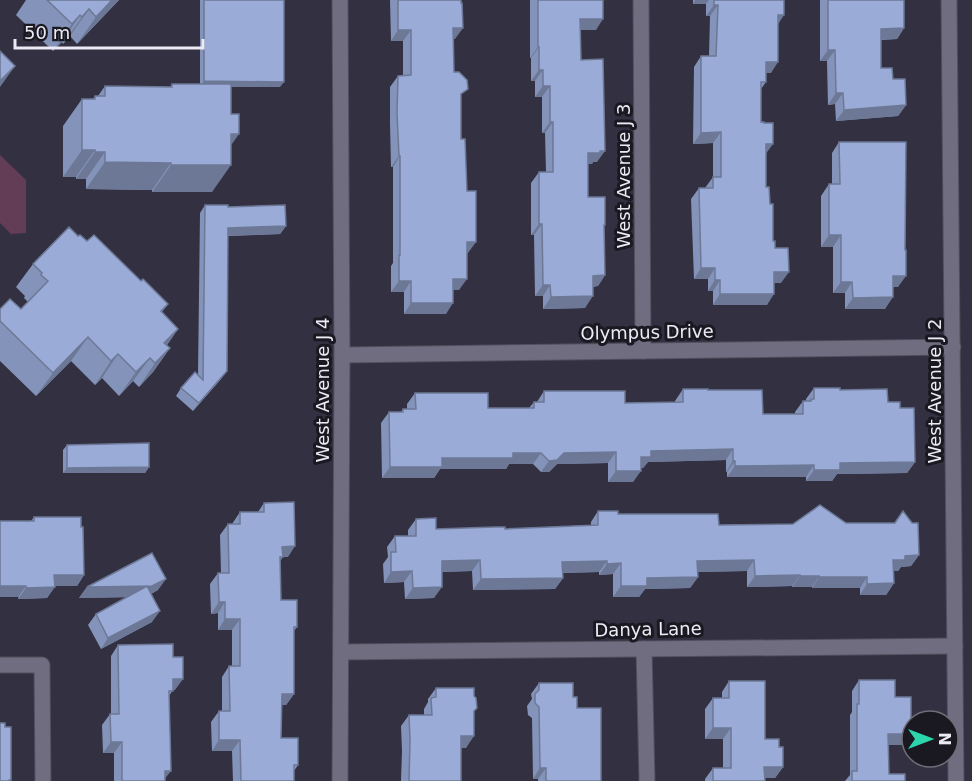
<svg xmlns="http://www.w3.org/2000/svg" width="972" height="781" font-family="'DejaVu Sans',sans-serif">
	<rect width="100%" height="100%" fill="#333041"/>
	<!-- green -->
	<path fill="#633d56" d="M0 155 26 180V233L11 234 0 223Z"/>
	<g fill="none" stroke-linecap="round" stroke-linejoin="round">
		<defs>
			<g id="minor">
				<path d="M340 0 342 355 340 781"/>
				<path d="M641 0 643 351"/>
				<path d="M949 0 956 781"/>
				<path d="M342 355 953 347"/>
				<path d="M644 649 647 781"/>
				<path d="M341 652 955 646"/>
				<path d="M0 665H42L43 781"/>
			</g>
		</defs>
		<!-- minor casing -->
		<use href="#minor" stroke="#514f5d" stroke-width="17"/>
		<!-- minor -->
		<use href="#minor" stroke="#706d80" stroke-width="15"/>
	</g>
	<!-- wall -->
	<g fill="#8493b9">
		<path d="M26 0H119L77 44 70 36 63 44 62 42 53 51 16 15Z"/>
		<path d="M200 0H284L280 87H231V146L212 192H152V190L86 189V179H76V177H63V126L82 99H93L95 96H98L105 86 170 87 172 84H200Z"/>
		<path d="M390 0H461L455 39H453L454 72 461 99V139L468 253H467L459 290H453L446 314H404V292H391V266L393 263V167H391L390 124V87L398 76H403V41H391Z"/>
		<path d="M530 0H603L596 30H580L581 60 597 162H593L592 164H588V197L604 227 605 275 598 286 593 287 585 308 543 309V296H535L534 235H531V183L539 172H546L545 133H542V97H535V81H531V58H530Z"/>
		<path d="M693 0H784L778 24 771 73H766V82L761 89V122L766 153V187L770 204 773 241 781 283H774L767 305H713V291H708V279H694L691 199 699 188H705L713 177V143L693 144 694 67 701 56H709L710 16H706V4H693Z"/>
		<path d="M820 0H904V28L897 39 881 40V68L893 79 906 105 898 116 836 121 835 104 828 105 827 61H820Z"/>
		<path d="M839 142 898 287H893L885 309H845V293H833V247H821V196L829 184H832V153Z"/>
		<path d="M205 205 228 207 286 226 280 234 228 236 221 379 193 411 176 396 181 388 198 375 200 213Z"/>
		<path d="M78 236 141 281 168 304 162 312 178 329 167 345 170 348 153 372 139 387 133 381 119 396 102 378 95 385 71 361 36 396 0 361V309H21L28 302 24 298 25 296 16 287 33 264Z"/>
		<path d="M814 388 840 390 888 402 900 408 915 462 907 473 837 474 832 481H806V477H727V472H726V460L648 462 643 468H641L633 482H608V463L557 464 549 472H541L533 464H509L506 469H440L434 478H382L381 423 389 412H401L403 409H407V404L415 393 488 408H529L534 402H537L544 391 625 403 675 402V401L683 389 708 390 763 414H795V412L803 401H806V399Z"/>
		<path d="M67 445 149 467 145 473H63V450Z"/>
		<path d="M264 503 288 557H283L280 561 281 600 297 627 294 631V694L286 705H281V738L298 765 294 771V781H233L232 751H212L211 722 219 711H222V677L229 666H232V630H218V613L211 614 210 584 218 573H221L220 535 228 524H232L240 512H258Z"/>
		<path d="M598 511 618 514 719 525 894 523 903 511 919 555 911 566 901 567 898 571H894V583L886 595H860V588H812V587H792V586L747 587V571L697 572 698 577 690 588 645 589 639 597H613V574L599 575V572L562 573 563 578 555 589 473 590 472 571 442 572 434 598 405 599 404 582 384 583 383 564 388 557 387 547 395 536H408V530L416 519 436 529H505L591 525V522Z"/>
		<path d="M34 517 81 527 84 575 77 586H55L47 598 18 599 31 521Z"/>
		<path d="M87 587 158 590 151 594 152 622 101 649 88 625 96 614 126 597 79 598Z"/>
		<path d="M118 645 173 657 175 690H173L169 696 165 781H114V753H103L102 725 110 714H111V656Z"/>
		<path d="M859 680 895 697 903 745H888L889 774 905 781H845L850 775V715L852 712V691Z"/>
		<path d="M729 681 765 739 779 747 783 767 775 778H764L765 781H705V779L713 768H723V739H705V709L713 698H722V692Z"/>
		<path d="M539 683 573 697 601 781H538V779H533L532 718 528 715 527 706 532 699 531 694Z"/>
		<path d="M436 688 474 712 466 748H461V781H401L402 751 401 726 409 715H424V709L428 702V699Z"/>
	</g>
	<!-- shaded-wall -->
	<g fill="#6c7896">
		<path d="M112 0H119L77 44 96 17Z"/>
		<path d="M695 0H709L706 4H693Z"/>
		<path d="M714 5H718L710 16H706Z"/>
		<path d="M89 9 70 36 63 44 82 17Z"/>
		<path d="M80 15 62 42 53 51 72 24Z"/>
		<path d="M778 15H784L777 26Z"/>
		<path d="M580 19H603L596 30H572Z"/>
		<path d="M453 28H463L455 39H445Z"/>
		<path d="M904 28 897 39 873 40 881 29Z"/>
		<path d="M398 30H411L403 41H391Z"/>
		<path d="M538 47H539L531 58H530Z"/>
		<path d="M828 50H835L827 61H820Z"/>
		<path d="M766 62H778L771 73H758Z"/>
		<path d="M15 66 0 87V81Z"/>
		<path d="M539 70H543L535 81H531Z"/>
		<path d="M204 81 284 82 280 87H200Z"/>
		<path d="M543 86H550L542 97H535Z"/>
		<path d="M836 93H843L835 104 828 105Z"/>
		<path d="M906 105 898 116 836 121 844 110Z"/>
		<path d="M550 122H553L545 133H542Z"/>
		<path d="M721 132 713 143 693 144 701 133Z"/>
		<path d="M231 134H239L220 161Z"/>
		<path d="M766 144H773L765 155Z"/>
		<path d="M82 150H95L76 177H63Z"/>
		<path d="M600 151H605L597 162H593L592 164H580L588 153Z"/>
		<path d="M95 152H105L86 179H76Z"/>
		<path d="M399 156H400L393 167H391Z"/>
		<path d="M105 162 171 163 152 190 86 189Z"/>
		<path d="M171 165H231L212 192H152Z"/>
		<path d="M539 224H542L534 235H531Z"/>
		<path d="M286 226 280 234 223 236 228 228Z"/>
		<path d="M829 235H841L833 247H821Z"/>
		<path d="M467 242H476L468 253H459Z"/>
		<path d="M701 268H715L708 279H694Z"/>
		<path d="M774 272H789L781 283H767Z"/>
		<path d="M605 275 598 286 585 287 593 276Z"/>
		<path d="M893 276H906L898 287H885Z"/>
		<path d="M453 279H467L459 290H445Z"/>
		<path d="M715 280H720L713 291H708Z"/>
		<path d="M399 281H411L404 292H391Z"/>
		<path d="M841 282H852L845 293H833Z"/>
		<path d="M543 285H550L543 296H535Z"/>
		<path d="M720 294H774L767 305H713Z"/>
		<path d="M593 296 585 308 543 309 551 297Z"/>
		<path d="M893 297 885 309H845L853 298Z"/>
		<path d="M411 303H453L446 314H404Z"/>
		<path d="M178 329 162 352 164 343Z"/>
		<path d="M88 337 71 361 36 396 53 373Z"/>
		<path d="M170 348 153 372 139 387 155 363Z"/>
		<path d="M118 354 102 378 95 385 111 361Z"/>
		<path d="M150 358 133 381 119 396 136 372Z"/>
		<path d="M227 371 221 379 193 411 199 403Z"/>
		<path d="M733 449 726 460 648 462 643 468H633L641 457 651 451Z"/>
		<path d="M616 452 608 463 557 464 549 472H541L549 461 564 453Z"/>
		<path d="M513 453H541L533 464H509L506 469H440L434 478H382L390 467 442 458Z"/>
		<path d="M733 461H735L727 472H726Z"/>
		<path d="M915 462 907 473 837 474 832 481H806L814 470 840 463Z"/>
		<path d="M814 465 806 477H727L735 466Z"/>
		<path d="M149 467 145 473H63L67 468Z"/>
		<path d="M616 471H641L633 482H608Z"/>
		<path d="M295 546 288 557H283L275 568 282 547Z"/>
		<path d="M919 555 911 566 901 567 898 571H885L893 560 905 556Z"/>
		<path d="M480 560 472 571 434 572 442 561Z"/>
		<path d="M754 560 747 571 689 572 697 561Z"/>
		<path d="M607 561 599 572 554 573 562 562Z"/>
		<path d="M621 563 613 574 599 575 607 564Z"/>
		<path d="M412 571 404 582 384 583 391 572Z"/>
		<path d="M54 575H84L77 586H47Z"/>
		<path d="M800 575 792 586 747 587 755 576Z"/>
		<path d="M800 576H819L812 587H792Z"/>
		<path d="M698 577 690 588 645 589 639 597H613L621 586 647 578Z"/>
		<path d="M819 577H867L860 588H812Z"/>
		<path d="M563 578 555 589 473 590 481 579Z"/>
		<path d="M166 579 158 590 144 597 79 598 87 587Z"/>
		<path d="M894 583 886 595H860L867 584Z"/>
		<path d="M0 586H26L18 597H0Z"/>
		<path d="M55 587 47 598 18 599 26 588Z"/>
		<path d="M442 587 434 598 405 599 413 588Z"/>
		<path d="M219 602H225L218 613 211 614Z"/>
		<path d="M160 611 152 622 101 649 108 638Z"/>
		<path d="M225 619H240L232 630H218Z"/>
		<path d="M173 679H183L175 690H165Z"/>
		<path d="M282 694H294L286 705H274Z"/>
		<path d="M713 728H731L723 739H705Z"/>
		<path d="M888 734H911L903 745H881Z"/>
		<path d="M461 736H474L466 748H454Z"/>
		<path d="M219 740H240L232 751H212Z"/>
		<path d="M111 742H122L114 753H103Z"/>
		<path d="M764 767H783L775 778H757Z"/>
		<path d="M540 768H546L538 779H533Z"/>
		<path d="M165 771H171L163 781Z"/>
	</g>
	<!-- building -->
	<g fill="#9aabd7" stroke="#6c7896" stroke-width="1.5">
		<path d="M47 0H112L96 17 89 9 82 17 80 15 72 24Z"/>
		<path d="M204 0H284V82L204 81Z"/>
		<path d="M398 0H461V3H462L463 28H453L454 72H459L467 80 468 89 461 94V139H465L467 191H476V242H467V279H453V303H411V281H399V255H400V156H399L397 113 398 76 411 75V30H398Z"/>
		<path d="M538 0H603V19H580L581 60 603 59 605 151H600V153H588V197H605V225H604L605 275 593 276V296L551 297 550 285H543L542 224H539V172H553V122H550V86H543V70H539V47H538Z"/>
		<path d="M714 0H784V15H778V62H766V82H761V122H764V123H773V144H766V187H769L770 204H773V241H775V248H788L789 272H774V294H720V280H715V268H701L699 188H713V177H721V132L701 133V56H716L718 5H714Z"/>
		<path d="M828 0H904V28L881 29V68H892L893 79H905L906 105 844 110 843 93H836L835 50H828Z"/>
		<path d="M0 51 15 66 0 81Z"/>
		<path d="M172 84H231V114H239V134H231V165H171V163L105 162V152H95V150H82V99H95V96H105V86L172 87Z"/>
		<path d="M839 142H906L905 250H906V276H893V297L853 298 852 282H841V235H829V184H840Z"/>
		<path d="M205 205H228V207L285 205 286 226 228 228 227 371 199 403 181 388 195 372 203 380Z"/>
		<path d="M69 227 78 236 80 235 87 241 94 235 141 281 143 279 168 304 161 311 178 329 164 343 170 348 155 363 150 358 136 372 118 354 111 361 88 337 53 373 0 321V309L10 299 21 309 48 281 41 275 42 273 33 264Z"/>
		<path d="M814 388H840V390L887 389 888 402H900V408H914L915 462 840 463V470H814V465L735 466V461H733V449L651 451V457H641V471H616V452L564 453 557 460 549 461 541 453H513V458H442V467H390L389 412H403V409H416L415 393H488V408H534V402H544V391H625V403L683 402V389H708V390H762L763 414H803V401H811V399H814Z"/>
		<path d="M149 443V467L67 468V445Z"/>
		<path d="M294 502 295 546 282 547 283 557H280L281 600H297V627H294V694H282L281 738H298V765H294V781H241L240 740H219V711H230L229 666H240V619H225V602H219L218 573H229L228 524H240V512H264V503Z"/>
		<path d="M820 505 846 523H895L903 511 912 523H918L919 555 905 556V560H893L894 583 867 584V577H819V576H800V575L755 576 754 560 697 561 698 577 647 578V586H621V563L607 564V561L562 562 563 578 481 579 480 560 442 561V587L413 588 412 571 391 572V552H396L395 536H416V519L436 518V529L495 527H505V529L598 525V511H618V514H718L719 525 793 524Z"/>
		<path d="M34 517H81V527H83L84 575H54L55 587 26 588V586H0V521H34Z"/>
		<path d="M152 553 166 579 152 586 87 587Z"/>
		<path d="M147 586 160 611 108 638 96 614Z"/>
		<path d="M173 644V657H183V679H173V691H169L171 771H165V781H122V742H111L110 714H119L118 645Z"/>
		<path d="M859 680H895V697H911V734H888L889 774H905V781H852V771H857V704H859Z"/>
		<path d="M729 681H765V739H779V747H783V767H764L765 781H713V768H731V728H713V698H729Z"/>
		<path d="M539 683H573V697H577V708H601V781H546V768H540L539 707 535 703V694L539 690Z"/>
		<path d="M436 688H474V696L476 698 477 708 474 711V736H461V781H409L410 740 409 715H432L431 698 436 697Z"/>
		<path d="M0 723H5V727H11V780H9V781H0Z"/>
	</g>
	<g text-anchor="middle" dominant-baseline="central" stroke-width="6" stroke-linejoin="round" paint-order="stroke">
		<!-- street labels -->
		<g font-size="18" fill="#ebeaf5" stroke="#1a1921">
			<text transform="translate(623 176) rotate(-90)">West Avenue J 3</text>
			<text transform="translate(647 332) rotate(-1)">Olympus Drive</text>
			<text transform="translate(322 390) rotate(-90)">West Avenue J 4</text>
			<text transform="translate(934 391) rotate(-90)">West Avenue J 2</text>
			<text transform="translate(648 629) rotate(-1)">Danya Lane</text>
		</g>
	</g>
	<!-- north arrow -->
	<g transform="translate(930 739) rotate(90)"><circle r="28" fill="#1a1921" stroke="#6e6d76" stroke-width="1.5"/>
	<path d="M0-4.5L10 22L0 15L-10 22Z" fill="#2cd5ab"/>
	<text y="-9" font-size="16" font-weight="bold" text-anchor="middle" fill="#ebeaf5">N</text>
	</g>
	<!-- scale -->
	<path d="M15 39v9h188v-9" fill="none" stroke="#ebeaf5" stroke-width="3"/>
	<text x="24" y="39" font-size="18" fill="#ebeaf5" stroke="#1a1921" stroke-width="4.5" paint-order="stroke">50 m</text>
</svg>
